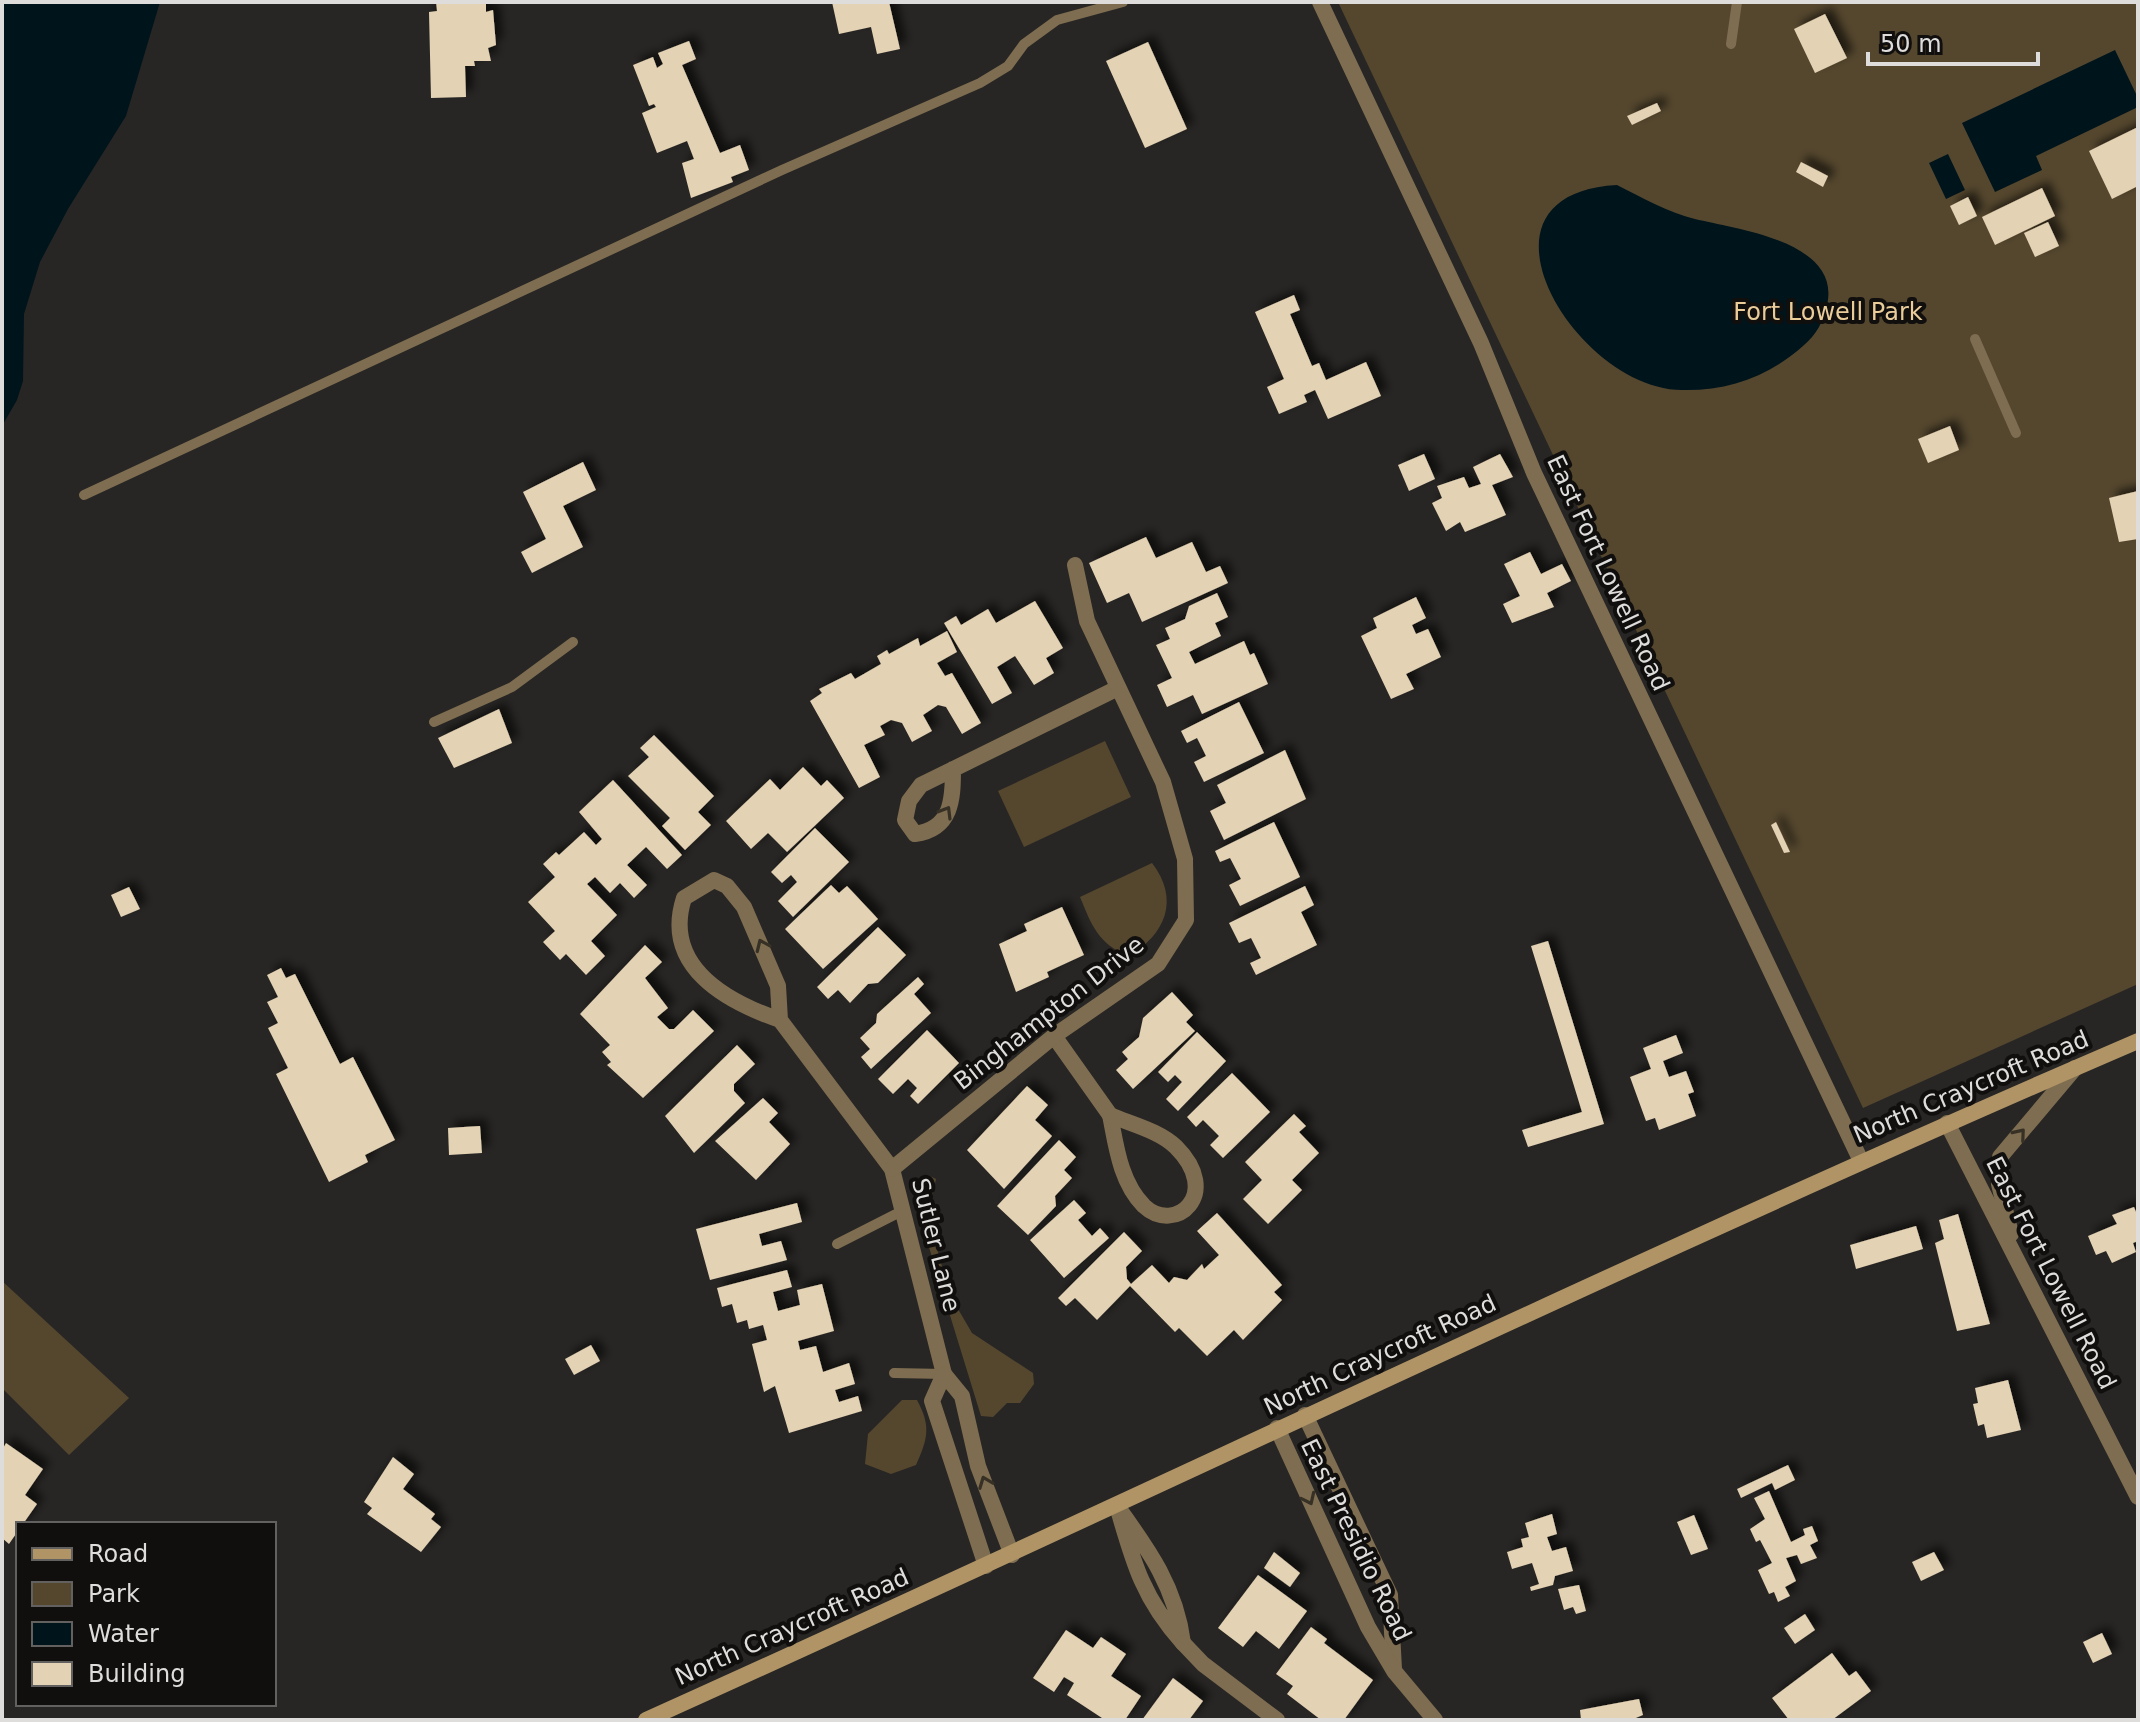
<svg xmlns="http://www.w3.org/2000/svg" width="2140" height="1722" font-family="'DejaVu Sans',sans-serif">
	<defs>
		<filter id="shadow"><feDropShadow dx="7" dy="-7" stdDeviation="4" flood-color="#0009"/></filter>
	</defs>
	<rect width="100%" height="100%" fill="#272624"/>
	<!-- green -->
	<g fill="#55472e">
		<path d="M1338 2H2138V984L1863 1108Z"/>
		<path d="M1105 741 1131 797 1024 847 998 791Z"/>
		<path d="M1152 863C1180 899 1166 935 1128 956 1098 943 1092 926 1080 897Z"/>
		<path d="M928 1175 936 1179 928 1218 951 1297 972 1333 1033 1373 1034 1384 1020 1403H1007L993 1417 981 1416 920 1218Z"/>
		<path d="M2 1281 129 1398 69 1455 2 1388Z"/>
		<path d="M902 1400H917C931 1426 928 1438 916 1465L891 1474 865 1464 868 1434Z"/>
	</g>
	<!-- water -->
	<g fill="#00141c">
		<path d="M2 2H160L126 116 68 209 40 262 24 314 23 381 17 400 2 426Z"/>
		<path d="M2115 50 2138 98V107L2036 156 2042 170 1995 192 1962 123Z"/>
		<path d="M1948 154 1965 190 1946 199 1929 163Z"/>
		<path d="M1617 185C1641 197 1669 213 1695 219 1735 229 1842 241 1827 305 1823 322 1817 334 1803 346 1768 377 1728 391 1682 390 1577 390 1456 194 1617 185Z"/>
	</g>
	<!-- building -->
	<g fill="#e4d2b4" filter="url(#shadow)">
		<path d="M436 2H486V12L493 10 496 45 488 48 491 61H474L475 66H465L466 97 431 98 429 12 437 11Z"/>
		<path d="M832 2H889L900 49 877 54 871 27 839 34Z"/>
		<path d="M1825 14 1847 58 1815 73 1794 29Z"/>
		<path d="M689 41 696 59 682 65 720 153 740 145 749 170 731 177 733 182 691 198 682 163 694 159 687 141 657 153 642 113 656 107 654 104 649 106 633 65 653 57 657 68 663 64 658 53Z"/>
		<path d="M1148 42 1187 129 1145 148 1106 61Z"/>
		<path d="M1657 103 1661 111 1632 125 1627 116Z"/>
		<path d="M2138 127V186L2112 199 2089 151Z"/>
		<path d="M1801 162 1828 176 1823 187 1796 172Z"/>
		<path d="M2042 188 2055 216 1995 245 1982 217Z"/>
		<path d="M1968 197 1977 216 1959 225 1950 206Z"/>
		<path d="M2048 222 2059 246 2035 257 2024 233Z"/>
		<path d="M1294 295 1300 310 1290 314 1312 366 1319 363 1326 380 1366 362 1381 396 1328 419 1315 390 1304 395 1307 402 1279 414 1267 387 1284 379 1255 312Z"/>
		<path d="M1950 426 1959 450 1928 463 1918 439Z"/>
		<path d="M1424 454 1435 479 1409 491 1398 465Z"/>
		<path d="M1500 454 1513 477 1492 485 1506 515 1465 532 1460 522 1446 531 1432 503 1442 498 1437 486 1464 477 1469 488 1481 484 1473 467Z"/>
		<path d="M583 462 596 490 563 506 583 547 532 573 521 552 546 539 523 492Z"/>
		<path d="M2138 491V539L2119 542 2109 498Z"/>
		<path d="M1146 537 1156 558 1192 542 1206 572 1220 566 1228 583 1142 622 1129 593 1107 603 1089 563Z"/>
		<path d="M1530 552 1541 574 1562 564 1571 581 1547 593 1554 607 1512 623 1503 604 1520 596 1504 564Z"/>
		<path d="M1217 593 1228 617 1215 623 1221 636 1189 652 1195 664 1244 641 1250 655 1254 653 1268 684 1202 714 1193 695 1167 707 1157 685 1172 678 1156 645 1170 639 1165 628 1185 619 1189 606Z"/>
		<path d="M1416 597 1426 618 1412 625 1416 634 1428 629 1441 657 1406 674 1414 689 1391 699 1361 636 1377 628 1373 618Z"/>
		<path d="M1035 601 1063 648 1046 658 1054 673 1034 685 1015 656 997 667 1012 693 992 704 944 623 956 616 961 625 988 609 996 623Z"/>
		<path d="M947 631 957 652 937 663 945 676 952 673 981 723 962 734 946 707 938 705 923 715 932 731 912 742 902 723 891 720 880 726 885 735 864 745 880 777 859 788 810 701 822 693 819 689 851 673 855 679 881 664 877 656 887 650 889 654 918 638 920 646Z"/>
		<path d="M1239 702 1264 753 1204 782 1194 762 1206 756 1197 738 1187 743 1181 731Z"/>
		<path d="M499 709 512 743 454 768 438 738Z"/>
		<path d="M654 735 714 796 698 812 711 825 685 850 662 826 670 818 628 776 649 757 640 748Z"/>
		<path d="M1285 750 1306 799 1224 840 1210 811 1226 803 1217 785Z"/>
		<path d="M803 767 821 786 827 780 844 798 787 852 768 833 751 849 726 821 770 779 780 790Z"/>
		<path d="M613 780 682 855 667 869 646 847 627 865 647 885 634 898 620 883 610 893 595 877 587 884 617 915 591 941 605 956 586 975 566 954 560 960 543 942 555 931 528 902 555 877 543 864 556 852 559 855 584 832 596 845 602 839 579 812Z"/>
		<path d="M1274 822 1300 877 1240 906 1229 885 1241 879 1230 858 1220 862 1215 851Z"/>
		<path d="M1776 822 1790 852 1784 853 1771 825Z"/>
		<path d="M815 828 849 862 793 917 778 901 797 882 791 875 782 883 771 872Z"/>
		<path d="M831 885 839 893 847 886 878 919 823 969 785 929Z"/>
		<path d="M1305 886 1314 905 1301 912 1317 945 1256 975 1250 963 1261 958 1251 938 1239 943 1229 923Z"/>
		<path d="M129 887 140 909 121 917 111 895Z"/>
		<path d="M1062 907 1084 955 1047 972 1049 977 1016 992 999 944 1027 931 1024 924Z"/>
		<path d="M878 927 906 955 878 983 868 984 850 1003 838 990 828 999 817 987Z"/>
		<path d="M1548 941 1604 1124 1528 1147 1522 1130 1582 1112 1531 946Z"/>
		<path d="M645 945 662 962 645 978 668 1008 657 1017 669 1029H674L693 1010 714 1031 643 1098 607 1065 611 1062 602 1052 610 1045 580 1014Z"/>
		<path d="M281 968 286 978 295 974 340 1064 353 1057 395 1140 365 1155 368 1162 329 1182 276 1074 288 1068 268 1028 278 1023 267 1002 278 997 267 975Z"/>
		<path d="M918 977 924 984 914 994 931 1013 871 1069 861 1057 870 1049 860 1038 876 1023 877 1014Z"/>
		<path d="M1172 992 1193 1015 1186 1022 1195 1031 1133 1089 1116 1070 1128 1059 1122 1052 1139 1037 1143 1018Z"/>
		<path d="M927 1030 959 1063 918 1104 910 1096 917 1088 908 1079 893 1094 878 1079Z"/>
		<path d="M1197 1032 1226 1061 1178 1111 1166 1099 1182 1082 1175 1075 1168 1082 1158 1072Z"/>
		<path d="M1676 1035 1683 1053 1663 1061 1669 1077 1686 1071 1694 1092 1688 1094 1696 1116 1659 1130 1655 1118 1646 1121 1630 1077 1651 1069 1643 1048Z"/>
		<path d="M737 1045 755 1064 734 1084V1091L745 1103 694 1153 665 1116Z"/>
		<path d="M1232 1073 1270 1112 1223 1158 1210 1145 1219 1136 1203 1120 1196 1127 1187 1117Z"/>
		<path d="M1027 1086 1048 1105 1035 1120 1052 1136 1004 1189 967 1150Z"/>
		<path d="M763 1098 778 1113 769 1122 790 1144 756 1180 715 1141Z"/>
		<path d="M1294 1114 1306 1126 1299 1132 1319 1153 1292 1180 1302 1190 1268 1224 1243 1199 1262 1180 1245 1162Z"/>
		<path d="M480 1126 482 1153 449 1155 448 1128Z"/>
		<path d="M1059 1140 1076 1157 1064 1170 1072 1178 1055 1196 1056 1206 1028 1235 997 1206Z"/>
		<path d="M1074 1200 1086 1213 1078 1220 1092 1236 1100 1228 1109 1238 1064 1278 1030 1240Z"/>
		<path d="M797 1203 802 1222 759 1234 762 1246 781 1241 787 1260 710 1280 696 1229Z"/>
		<path d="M2134 1207 2138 1217V1241L2133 1243 2136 1252 2112 1263 2106 1251 2096 1255 2088 1236 2117 1224 2112 1215Z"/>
		<path d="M1217 1213 1282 1285 1274 1292 1282 1300 1243 1340 1234 1330 1207 1356 1179 1328 1175 1332 1130 1286 1097 1320 1075 1298 1066 1306 1058 1298 1124 1232 1142 1251 1126 1267 1127 1279 1131 1284 1152 1265 1169 1283 1174 1277 1187 1280 1202 1264 1204 1269 1219 1255 1197 1231Z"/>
		<path d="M1958 1214 1990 1324 1957 1331 1935 1243 1944 1239 1939 1220Z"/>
		<path d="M1916 1226 1923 1249 1856 1269 1850 1245Z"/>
		<path d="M787 1270 792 1287 773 1292 778 1311 800 1305 797 1290 822 1284 834 1331 798 1341 800 1350 816 1346 823 1372 849 1363 855 1384 835 1390 839 1402 858 1396 862 1411 789 1433 775 1386 764 1392 752 1344 767 1340 763 1325 749 1329 747 1320 737 1323 732 1304 722 1307 717 1288Z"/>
		<path d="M591 1345 600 1361 574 1375 565 1359Z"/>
		<path d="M2008 1380 2021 1430 1987 1438 1984 1424 1978 1426 1973 1404 1978 1403 1975 1388Z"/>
		<path d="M6 1443 43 1469 25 1495 37 1504 23 1524H18V1531L9 1544 2 1538V1450Z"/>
		<path d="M393 1457 414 1474 403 1489 435 1514 431 1519 441 1527 421 1552 367 1514 372 1508 364 1502Z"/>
		<path d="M1788 1465 1795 1480 1775 1490 1772 1483 1741 1498 1737 1489Z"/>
		<path d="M1769 1491 1791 1542 1805 1535 1803 1529 1812 1526 1818 1541 1810 1545 1817 1558 1801 1564 1797 1555 1786 1558 1796 1581 1785 1587 1790 1596 1778 1602 1774 1592 1769 1594 1758 1570 1772 1563 1760 1540 1756 1542 1750 1529 1765 1519 1754 1498Z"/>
		<path d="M1552 1514 1557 1534 1547 1537 1552 1551 1566 1547 1573 1571 1555 1576 1553 1585 1531 1591 1530 1587 1539 1584 1532 1563 1512 1569 1507 1552 1523 1547 1521 1539 1529 1537 1525 1523Z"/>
		<path d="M1694 1515 1708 1549 1691 1555 1677 1522Z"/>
		<path d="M1274 1552 1300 1573 1290 1587 1264 1568Z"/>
		<path d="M1934 1552 1944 1570 1921 1581 1912 1562Z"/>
		<path d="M1258 1575 1307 1611 1279 1649 1256 1631 1243 1647 1218 1628Z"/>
		<path d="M1579 1585 1586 1611 1576 1614 1573 1607 1564 1610 1558 1589Z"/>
		<path d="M1805 1614 1815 1630 1795 1644 1784 1628Z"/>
		<path d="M1311 1627 1327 1639 1324 1643 1373 1680 1344 1720H1321L1287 1694 1293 1686 1276 1674Z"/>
		<path d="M1066 1630 1093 1648 1101 1637 1126 1654 1111 1676 1141 1696 1125 1720H1105L1067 1695 1074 1683 1064 1677 1054 1692 1033 1678Z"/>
		<path d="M2102 1633 2112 1654 2093 1663 2083 1642Z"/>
		<path d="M1832 1653 1849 1676 1856 1671 1871 1691 1832 1720H1789L1772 1698Z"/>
		<path d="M1173 1678 1203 1701 1189 1720H1142Z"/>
		<path d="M1639 1699 1643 1715 1631 1720H1581L1580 1710Z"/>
	</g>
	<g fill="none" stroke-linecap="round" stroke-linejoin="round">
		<!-- service -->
		<g stroke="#7e6d50" stroke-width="10">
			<path d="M1731 44 1737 2"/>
			<path d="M1975 339 2016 433"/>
			<path d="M84 495 782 170 980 83 1008 66 1024 44 1057 20 1123 2"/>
			<path d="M434 722 512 687 573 642"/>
			<path d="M837 1244 902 1211"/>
			<path d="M894 1373 944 1374"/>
		</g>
		<!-- minor -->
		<g stroke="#7e6d50" stroke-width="16">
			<path d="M1320 2 1481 343 1534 473 1861 1161"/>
			<path d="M953 769C953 799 952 829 915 834L905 820 909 801 921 785 1118 688"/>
			<path d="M780 1020C725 1001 662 966 684 898L714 880 727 886 744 907 778 986 780 1020 892 1169 944 1374"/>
			<path d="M1054 1036 1110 1115"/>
			<path d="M1110 1115C1131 1124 1160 1131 1176 1147 1223 1194 1175 1235 1144 1206 1120 1182 1116 1145 1110 1115Z"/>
			<path d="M892 1169 1054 1036 1158 964 1186 920 1185 859 1163 782 1087 621 1075 565"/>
			<path d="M1305 1415 1390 1595 1394 1669"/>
			<path d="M1277 1428 1368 1627 1394 1671 1435 1720"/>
			<path d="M1117 1506C1149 1550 1176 1588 1183 1643 1143 1599 1133 1562 1117 1506Z"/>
			<path d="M986 1566 932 1401 944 1374 962 1396 978 1466 1012 1555"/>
			<path d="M1183 1643 1203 1664 1277 1720"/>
		</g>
		<!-- tertiary -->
		<g stroke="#7e6d50" stroke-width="16">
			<path d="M1947 1123 2138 1497"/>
			<path d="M2011 1234 1999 1184 2000 1157 2075 1068"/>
		</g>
		<!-- secondary -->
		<path stroke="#b09466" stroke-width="16" d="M646 1720C1144 1496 1636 1257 2138 1041"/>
	</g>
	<!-- one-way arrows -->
	<defs><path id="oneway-chevron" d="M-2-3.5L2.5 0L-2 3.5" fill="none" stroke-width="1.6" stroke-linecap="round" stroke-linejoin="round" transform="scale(2)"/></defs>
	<g stroke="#363025">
		<use href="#oneway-chevron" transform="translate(946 812) rotate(-59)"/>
		<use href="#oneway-chevron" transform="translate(762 945) rotate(-114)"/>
		<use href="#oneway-chevron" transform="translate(2020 1134) rotate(-50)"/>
		<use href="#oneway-chevron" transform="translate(985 1482) rotate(-111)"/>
		<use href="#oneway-chevron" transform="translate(1309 1499) rotate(65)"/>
	</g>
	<g text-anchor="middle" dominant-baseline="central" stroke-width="8" stroke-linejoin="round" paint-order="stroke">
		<!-- park labels -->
		<g font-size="24" fill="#eacc99" stroke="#100f0e">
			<text x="1828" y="312">Fort Lowell Park</text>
		</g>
		<!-- street labels -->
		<g font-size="24" fill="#dedddc" stroke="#100f0e">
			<text transform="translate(1608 573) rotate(65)">East Fort Lowell Road</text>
			<text transform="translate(1049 1013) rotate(-38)">Binghampton Drive</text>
			<text transform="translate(1971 1087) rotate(-23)">North Craycroft Road</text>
			<text transform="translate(936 1245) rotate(76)">Sutler Lane</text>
			<text transform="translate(2051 1273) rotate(63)">East Fort Lowell Road</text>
			<text transform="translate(1380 1355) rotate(-25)">North Craycroft Road</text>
			<text transform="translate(1356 1540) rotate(64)">East Presidio Road</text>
			<text transform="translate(792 1627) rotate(-24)">North Craycroft Road</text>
		</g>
	</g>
	<!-- border -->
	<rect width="2140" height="1722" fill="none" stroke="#dedddc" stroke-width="8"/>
	<!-- legend -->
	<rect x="16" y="1522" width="260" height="184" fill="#100f0e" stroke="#626160" stroke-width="2"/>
	<rect x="32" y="1548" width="40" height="12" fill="#b09466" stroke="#626160" stroke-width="2"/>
	<text x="88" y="1562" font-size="24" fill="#dedddc">Road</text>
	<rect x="32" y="1582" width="40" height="24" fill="#55472e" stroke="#626160" stroke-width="2"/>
	<text x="88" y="1602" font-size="24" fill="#dedddc">Park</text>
	<rect x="32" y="1622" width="40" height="24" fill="#00141c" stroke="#626160" stroke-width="2"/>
	<text x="88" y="1642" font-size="24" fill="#dedddc">Water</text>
	<rect x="32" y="1662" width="40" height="24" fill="#e4d2b4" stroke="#626160" stroke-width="2"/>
	<text x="88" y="1682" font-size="24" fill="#dedddc">Building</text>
	<!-- scale -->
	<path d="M1868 52v12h170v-12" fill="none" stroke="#dedddc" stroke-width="4"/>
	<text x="1880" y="52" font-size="24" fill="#dedddc" stroke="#100f0e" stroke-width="6" paint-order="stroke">50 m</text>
</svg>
